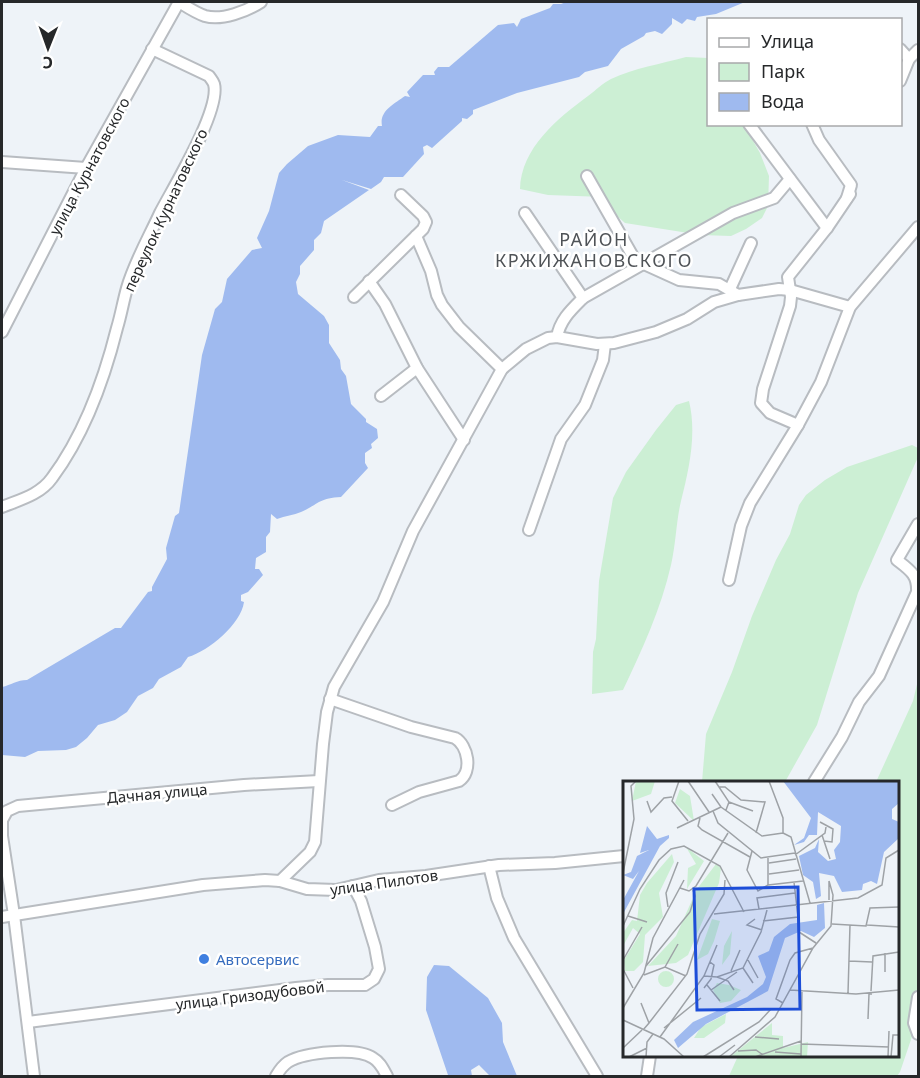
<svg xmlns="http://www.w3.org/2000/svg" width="920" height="1078" font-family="'Noto Sans',sans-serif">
	<rect width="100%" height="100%" fill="#eef3f8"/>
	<!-- green -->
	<g fill="#ccefd4">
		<path d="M686 57 708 58V124L744 125 760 153 769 176 768 206 762 218 746 229 731 236 701 235 625 223 609 209 604 197 548 195 520 189C521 148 558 118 588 96 596 90 603 83 611 79 634 68 661 64 686 57Z"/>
		<path d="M689 401C697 434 689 469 681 501 676 522 676 544 671 565 661 609 642 650 623 690L592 694 593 652 596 639 599 581 613 498 626 472 656 430 676 405Z"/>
		<path d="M912 445 918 448V457L858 593 817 725 785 782H702L706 734 732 672 752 616 776 560 790 534 799 505 806 495 825 480 847 467Z"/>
		<path d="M918 680V1019L900 1072 897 1076H729L738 1056H898V782H876L913 701Z"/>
	</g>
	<!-- water -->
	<g fill="#9fbaef">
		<path d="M566 2H745L716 14 697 17 695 21 687 19 682 24 672 18V24L662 34 655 31 646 33 644 36 621 49 608 66 585 72 579 77 517 93 473 110V114L467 119 462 118V121L432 148 427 145 423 147 424 154 403 177H384L381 182 371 189 342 180 369 190 324 221 321 233 314 240V250L300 266V274L296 282 298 294 324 316 329 325V343L340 360 341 369 346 376 351 404 366 419V422L377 429 378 438 371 444 372 448 365 453V463L368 468 341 497C319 498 319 504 301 512 294 515 285 516 277 519L271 514 270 532 266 537V552L256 558 255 569H259L263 575 248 592 241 595V601L244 602C241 624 209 651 188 657L181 667 159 679 153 688 138 696 127 712 115 720 98 725 87 738 76 747 66 750 38 751 25 757 2 755V687C11 685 17 680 27 680L115 628H121L148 592 152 591V587L167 559 166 548 175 516 179 513 202 355 215 309 222 302 227 279 252 250 262 248 257 238 269 211 279 173 287 164 308 146 338 135 370 137 378 126H382C379 111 394 104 405 96L410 97 407 92 423 75H435L434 72 438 67H449L498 25 514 23 517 27 521 19 550 8 553 4H561Z"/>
		<path d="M434 965 449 966 488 998 502 1023 503 1042 517 1076H490L479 1065 471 1070 472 1076 448 1075 426 1010 427 977Z"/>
	</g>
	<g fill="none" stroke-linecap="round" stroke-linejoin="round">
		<defs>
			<g id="minor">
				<path d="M179 2C187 7 196 13 205 16 222 21 247 11 261 2"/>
				<path d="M900 49 909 59"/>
				<path d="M900 81 909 59 918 50"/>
				<path d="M749 124 827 228"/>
				<path d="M812 124 819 140 851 185 847 198"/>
				<path d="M2 162 86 168"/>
				<path d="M587 176 635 260 679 280 719 284 738 295"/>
				<path d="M525 213 583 298"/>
				<path d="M416 236 431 271 437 295 442 305 459 327 502 369"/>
				<path d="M369 281 385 304 417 368 464 440"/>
				<path d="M730 289 751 243"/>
				<path d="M354 297 423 229 426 222 423 216 401 195"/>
				<path d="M2 332 86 168 179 2"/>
				<path d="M557 337C560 320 571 310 583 298L733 213 774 198 790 179"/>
				<path d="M381 396 417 368"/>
				<path d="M798 425 770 413 761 403 763 389 790 306 791 297 788 277 827 228 850 194"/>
				<path d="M2 507C19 500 40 495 52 478 84 435 104 380 117 328 121 315 123 302 127 288 134 263 149 237 160 213 173 188 221 110 214 84 213 81 211 79 209 76L152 49"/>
				<path d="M529 530 561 439 585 405 603 360 605 344"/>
				<path d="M729 580 741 526 750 503 798 425 821 382 850 307 918 227"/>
				<path d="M330 699 411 727 455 738C468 745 473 772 459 781L419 792 392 805"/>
				<path d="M814 782 842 737 859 702 879 676 917 592C918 575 910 570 897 560L918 524"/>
				<path d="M489 866 497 898 514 938 597 1076"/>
				<path d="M280 881 310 852 315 842 323 744 327 712 334 687 383 602 413 531 502 369 526 349 548 338 557 337 597 344 614 343 656 332 687 319 714 302 738 295 779 289 790 290 850 307"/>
				<path d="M2 917 203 885 265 880 280 881 307 889 336 890 379 880 426 876 499 865 555 863 624 856"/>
				<path d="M918 997 914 1023 918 1034"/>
				<path d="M28 1022 296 988 328 985H365L374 979 379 969 375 947 361 901 353 886"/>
				<path d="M34 1076 14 915 2 836V820L7 811 18 806 244 785 319 781"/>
				<path d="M276 1076C279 1071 282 1066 288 1062 305 1052 357 1047 373 1058 380 1062 383 1069 387 1076"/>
				<path d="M647 1076 650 1056"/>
			</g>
		</defs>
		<!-- minor casing -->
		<use href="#minor" stroke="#b8bcc1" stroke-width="14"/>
		<!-- minor -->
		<use href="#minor" stroke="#fff" stroke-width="10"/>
	</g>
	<!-- markers -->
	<circle fill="#3f7fe0" stroke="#fff" stroke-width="2" cx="204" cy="959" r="6"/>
	<g text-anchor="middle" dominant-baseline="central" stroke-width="5" stroke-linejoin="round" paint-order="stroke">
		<!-- street labels -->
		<g font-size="15" fill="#26282a" stroke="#fff">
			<text transform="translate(89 166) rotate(-62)">улица Курнатовского</text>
			<text transform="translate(165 210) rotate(-65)">переулок Курнатовского</text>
			<text transform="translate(157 793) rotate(-5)">Дачная улица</text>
			<text transform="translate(384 882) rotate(-8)">улица Пилотов</text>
			<text transform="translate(250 995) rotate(-7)">улица Гризодубовой</text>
		</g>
		<!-- shop labels -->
		<g font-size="15" fill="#366cbe" stroke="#fff" text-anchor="start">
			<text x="216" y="959">Автосервис</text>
		</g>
		<!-- quarter labels -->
		<g font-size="18" letter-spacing="1.5" fill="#4f5357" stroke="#fff">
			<text x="594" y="239">РАЙОН<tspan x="594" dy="21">КРЖИЖАНОВСКОГО</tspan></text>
		</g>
	</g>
	<!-- overview -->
	<g transform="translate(623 781)">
		<rect width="276" height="276" fill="#eef3f8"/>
		<path d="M13 0H32L28 13 9 20ZM57 8 67 15 71 40 52 22ZM63 66 81 80 64 108 65 87 73 83ZM49 73 51 81 36 112 40 136 22 154 20 181 11 190H2L1 179 17 153 10 147 0 165V152L9 139 14 140 17 114 24 102ZM93 83 98 87 96 102 65 174 53 182 25 185 53 155 74 108ZM89 138 97 140 91 160 85 173 74 179ZM109 150 107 173 99 184 101 165ZM35 198a8 8 0 1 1 16 0a8 8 0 1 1-16 0ZM94 202 106 204 118 209 108 220 97 222 90 209ZM103 233 102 242 81 257H71L78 246ZM149 242V254L160 255V267L185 261 184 276H107Z" fill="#ccefd4"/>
		<path d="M160 0H276V22L269 28V38L276 41V57L261 71 254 103 248 100 240 103 239 109 219 111 211 95 196 92 198 115 193 118 190 101 180 94 176 75 192 67 196 58 195 71 205 80 213 78 211 69 217 61 218 45 195 31 194 54H186L181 61 171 64 181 57 188 37ZM24 45 34 58 46 54V57L37 65 0 133V119L16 90 10 98 0 94 8 91 14 75 26 69 17 72ZM201 122 202 147 191 156 178 150 162 157 145 210 83 243 55 267 51 259 70 241 124 216 140 203 143 196 135 175 146 170 151 156 167 143 194 139V124Z" fill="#9fbaef"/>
		<path fill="none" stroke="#9ea2a6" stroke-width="1.5" d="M56 0 49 20 65 40M65 0 86 31M92 0 106 21 103 29M146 0 160 37V52M96 6H102L118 19 142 21 133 52M89 13 98 26 139 55 160 52M24 20 28 31 41 17 49 16M106 21 130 30M90 30 95 42 138 77 172 72M77 37 75 45 79 49 127 76M197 41 210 48 209 61 201 60M54 47 98 26M160 52 168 56 187 122M199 54 207 78M129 70 124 89 135 110 145 104V77M172 74 202 52 203 46M146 82 173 78M0 92 11 38 8 5 13 0M146 93 176 89M145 104 180 100M57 107 66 110 73 105 105 52M206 119V100M45 126 43 112 55 81M136 128 134 117 172 112M91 133 235 117 259 104 263 77 276 69M5 135 24 141M132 138 124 144 139 149M140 140 175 136 171 101M209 143 243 145 247 127 276 126M244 144 276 146M0 145 17 108 36 79 48 68 61 65 97 85 121 131M176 151 193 162M0 179 19 146M125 179 135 197M226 180 249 181M23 185 67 131 72 115 70 109M42 186 55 163M120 187 130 202M0 188 10 207M108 190 117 169M262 191V172M21 194 42 186 63 195M81 195 94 196 120 187 138 151 144 129M94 196 105 200 111 209M84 204 97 220M81 207 88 198 91 184 87 181M88 209 114 191M167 209 233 213 276 209M248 210 250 175 276 171M225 212 227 144M18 222 26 242 20 249M160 222 153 218 167 179 172 172 190 167M0 227 21 192 30 157 61 99M245 238 246 213H249M0 239 41 258 61 276M26 242 64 193 77 153 101 113 102 99M41 247 78 217M37 256 81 195 94 164M132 256 156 258M178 263 266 266M0 267 19 249M115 270 133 269 140 274M152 271 178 273M6 276 24 267M23 276 24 261 30 253M80 276 136 241 148 228H157M96 276 112 264M106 276 152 236 190 167 208 145 210 114 206 100M132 276 178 260M178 276 179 209M265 276 266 250M268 276 270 254H276"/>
		<path fill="#1d4ed8" fill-opacity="0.15" stroke="#1d4ed8" stroke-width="3" d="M175 106 177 228 74 229 71 108Z"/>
		<rect width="276" height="276" fill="none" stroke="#26282a" stroke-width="3"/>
	</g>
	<!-- border -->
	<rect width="920" height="1078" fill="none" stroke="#26282a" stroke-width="6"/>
	<!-- legend -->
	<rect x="707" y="18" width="195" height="108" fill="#ffffff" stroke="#a8a9aa" stroke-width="1.5"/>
	<rect x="719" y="38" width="30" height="9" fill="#ffffff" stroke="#a8a9aa" stroke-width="1.5"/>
	<text x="761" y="48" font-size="18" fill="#26282a">Улица</text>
	<rect x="719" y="63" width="30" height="18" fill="#ccefd4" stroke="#a8a9aa" stroke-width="1.5"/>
	<text x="761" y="78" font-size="18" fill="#26282a">Парк</text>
	<rect x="719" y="93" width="30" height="18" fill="#9fbaef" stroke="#a8a9aa" stroke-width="1.5"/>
	<text x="761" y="108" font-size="18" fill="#26282a">Вода</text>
	<!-- north arrow -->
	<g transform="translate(48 48) rotate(181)" stroke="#ffffff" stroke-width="4.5" paint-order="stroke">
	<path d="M0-4.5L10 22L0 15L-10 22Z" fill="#26282a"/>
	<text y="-9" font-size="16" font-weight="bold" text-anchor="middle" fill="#26282a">С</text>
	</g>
</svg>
